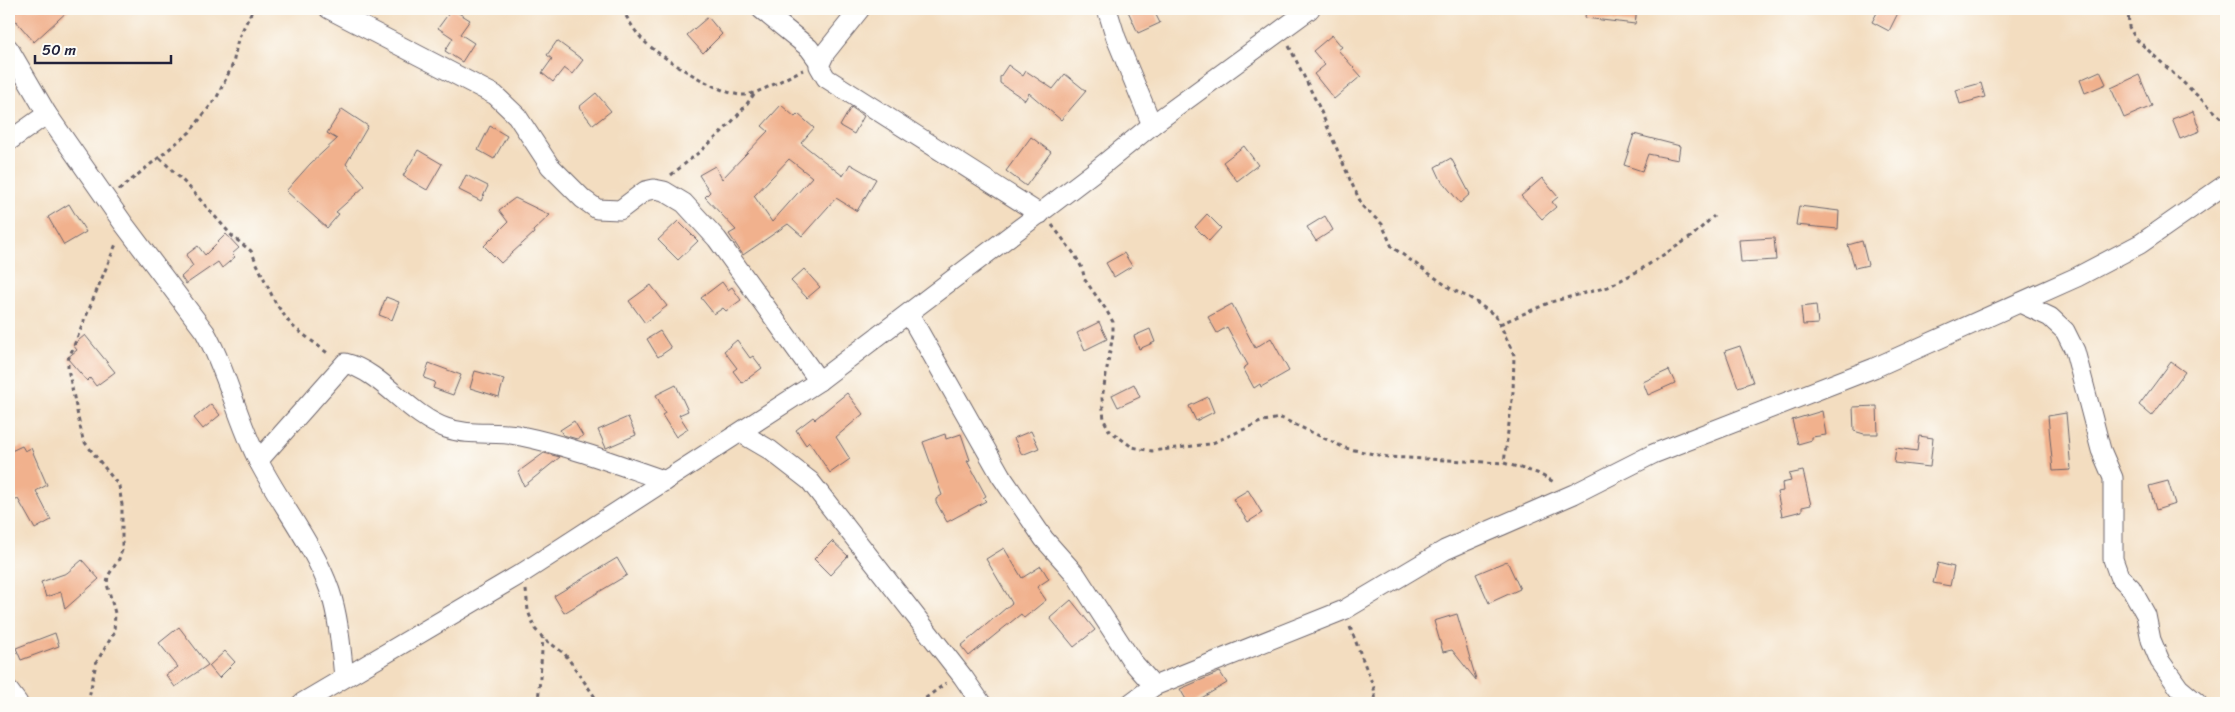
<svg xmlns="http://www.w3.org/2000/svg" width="2235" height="712" font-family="Sriracha,sans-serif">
	<rect width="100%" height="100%" fill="#fdfcf7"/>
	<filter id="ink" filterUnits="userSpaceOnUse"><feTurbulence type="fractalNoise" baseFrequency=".02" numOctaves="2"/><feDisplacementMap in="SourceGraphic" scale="10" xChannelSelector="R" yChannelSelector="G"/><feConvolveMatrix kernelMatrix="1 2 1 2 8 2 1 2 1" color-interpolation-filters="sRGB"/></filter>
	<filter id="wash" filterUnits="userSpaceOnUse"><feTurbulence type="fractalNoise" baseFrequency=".0096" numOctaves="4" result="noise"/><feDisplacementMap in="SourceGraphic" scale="20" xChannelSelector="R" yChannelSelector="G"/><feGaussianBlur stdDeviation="1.12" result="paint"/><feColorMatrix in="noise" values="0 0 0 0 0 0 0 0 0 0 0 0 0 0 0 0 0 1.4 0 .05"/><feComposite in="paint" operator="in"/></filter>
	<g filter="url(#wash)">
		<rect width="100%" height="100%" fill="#f3ddc0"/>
		<g id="blocks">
			<!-- building -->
			<g fill="#f1b18d" fill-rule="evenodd">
				<path d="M9 9H70L34 42 9 13Z"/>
				<path d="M452 9 470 20 460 34 474 43 462 62 445 51 453 38 438 28Z"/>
				<path d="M1127 9H1153L1160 23 1138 33Z"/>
				<path d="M1586 9H1637L1635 24 1585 18Z"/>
				<path d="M1879 9H1900L1889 31 1872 22Z"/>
				<path d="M708 17 722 34 703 53 687 35Z"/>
				<path d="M1332 35 1342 47 1338 50 1361 76 1334 99 1314 74 1325 65 1313 51Z"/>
				<path d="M557 41 583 60 572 74 564 68 553 82 542 73 552 59 547 55Z"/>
				<path d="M1008 65 1023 76 1026 71 1053 89 1065 74 1086 91 1061 120 1029 93 1025 100 1000 83V77Z"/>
				<path d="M2100 71 2106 84 2085 93 2080 80Z"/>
				<path d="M2139 75 2152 106 2124 118 2111 88Z"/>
				<path d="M1981 83 1985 97 1960 104 1956 90Z"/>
				<path d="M596 93 611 111 593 125 579 107Z"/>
				<path d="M781 105 795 117 798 114 814 128 801 143 843 176 850 164 876 179 857 211 836 198 802 236 788 224 743 255 729 234 736 230 705 197 710 192 699 175 715 166 722 179 768 131 762 126ZM789 159 812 177 772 222 754 196Z"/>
				<path d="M851 107 864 116 854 134 840 126Z"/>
				<path d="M342 109 368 126 346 164 365 186 336 212 339 214 327 228 286 191 310 164 337 139 327 133Z"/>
				<path d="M2193 111 2200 131 2180 139 2172 119Z"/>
				<path d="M490 126 507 136 494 159 478 150Z"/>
				<path d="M1634 134 1680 146 1678 160 1648 154 1642 171 1624 165Z"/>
				<path d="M1031 137 1051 152 1026 186 1006 171Z"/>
				<path d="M1244 146 1258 165 1237 181 1223 162Z"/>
				<path d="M418 150 442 164 427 190 403 176Z"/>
				<path d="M1451 158 1470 194 1460 203 1441 180 1435 167Z"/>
				<path d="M466 175 488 186 481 201 459 190Z"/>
				<path d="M1542 178 1558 197 1552 202 1556 207 1542 219 1521 196Z"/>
				<path d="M515 198 550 215 533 231 534 233 501 263 484 246 508 222 499 210Z"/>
				<path d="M69 204 86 232 64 245 48 217Z"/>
				<path d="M1799 206 1839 211 1838 229 1796 225Z"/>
				<path d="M1207 214 1221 228 1209 241 1195 227Z"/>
				<path d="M1325 216 1333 230 1316 241 1307 227Z"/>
				<path d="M678 221 698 241 678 260 658 240Z"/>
				<path d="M226 234 239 248 232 254 235 257 222 268 218 262 186 284 181 277 193 266 186 255 198 246 205 255Z"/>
				<path d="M1774 238 1776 260 1741 262 1739 240Z"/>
				<path d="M1862 241 1868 265 1855 268 1848 245Z"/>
				<path d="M1124 253 1132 266 1114 277 1106 263Z"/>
				<path d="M804 269 820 287 807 298 791 281Z"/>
				<path d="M722 282 728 290 732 287 741 300 726 311 723 308 714 314 701 298Z"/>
				<path d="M651 285 667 306 645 323 629 301Z"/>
				<path d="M386 297 399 302 392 320 379 315Z"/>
				<path d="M1232 304 1255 348 1271 338 1289 371 1261 387 1260 384 1254 388 1243 368 1248 365 1227 327 1217 333 1208 317Z"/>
				<path d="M1816 305 1818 324 1803 325 1801 307Z"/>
				<path d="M1099 322 1107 339 1085 350 1077 333Z"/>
				<path d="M1150 329 1155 342 1139 349 1134 336Z"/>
				<path d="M660 331 671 348 658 357 647 339Z"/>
				<path d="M85 335 115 372 96 386 90 378 87 381 67 358 77 350 73 345Z"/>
				<path d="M737 340 750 358 753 356 762 368 742 383 733 371 737 368 724 351Z"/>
				<path d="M1740 346 1753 382 1738 387 1725 351Z"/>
				<path d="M2171 362 2185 372 2152 416 2139 405Z"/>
				<path d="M429 363 461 375 453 395 433 388 435 382 424 378Z"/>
				<path d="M1669 370 1675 383 1648 395 1643 382Z"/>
				<path d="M475 371 504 379 499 397 470 388Z"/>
				<path d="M1134 384 1140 397 1118 407 1112 395Z"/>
				<path d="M676 385 688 411 679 415 688 429 676 437 662 415 665 413 656 395Z"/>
				<path d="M847 393 863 414 836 437 850 459 830 473 809 442 806 445 796 430 813 417 815 419Z"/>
				<path d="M1208 397 1214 412 1196 421 1189 406Z"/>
				<path d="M211 404 220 415 203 429 194 418Z"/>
				<path d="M1877 406 1878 434H1864L1854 431 1853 407Z"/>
				<path d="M1822 411 1826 435 1812 437V440L1798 444 1792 420Z"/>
				<path d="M2066 413 2071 470 2053 471 2048 416Z"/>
				<path d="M628 417 636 435 606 448 598 430Z"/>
				<path d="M574 421 583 436 577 439 563 435 560 430Z"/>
				<path d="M1031 431 1039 448 1022 455 1014 438Z"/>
				<path d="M945 434 946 439 961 434 970 460 967 461 986 496 983 498 986 501 947 522 936 502V499L942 495 923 442Z"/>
				<path d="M1919 436 1933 438 1930 467 1894 463 1896 448 1917 451Z"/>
				<path d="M22 446 25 451 31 448 47 485 36 491 51 520 35 529 18 499 12 502 9 494V452Z"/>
				<path d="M544 453 560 457 524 486 518 472Z"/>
				<path d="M1803 471 1811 505 1802 507V511L1782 516 1777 492 1783 491 1782 483 1791 481 1789 474Z"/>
				<path d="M2168 481 2175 504 2156 510 2149 486Z"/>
				<path d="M1248 490 1262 513 1248 522 1233 499Z"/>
				<path d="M832 541 848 556 830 575 814 559Z"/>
				<path d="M1004 548 1022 578 1041 566 1049 579 1037 587 1046 600 1024 618 1021 614 969 656 961 646 1012 603 986 559Z"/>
				<path d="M617 558 627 575 564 613 554 596Z"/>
				<path d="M82 560 99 579 65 609 61 592 46 597 41 582 67 573Z"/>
				<path d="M1507 561 1520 589 1489 603 1476 574Z"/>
				<path d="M1938 563 1954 567 1950 586 1933 583Z"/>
				<path d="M1071 600 1095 630 1074 647 1050 618Z"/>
				<path d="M1457 614 1476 679V680L1452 650 1443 652 1434 621Z"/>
				<path d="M179 627 208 665 175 687 166 675 178 667 159 643Z"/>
				<path d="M55 633 59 646 21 660 16 648Z"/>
				<path d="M225 651 235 662 219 678 209 666Z"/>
				<path d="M1220 672 1227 683 1193 703H1188L1180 689Z"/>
			</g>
		</g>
	</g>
	<g filter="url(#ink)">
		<use href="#blocks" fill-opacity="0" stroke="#6b636a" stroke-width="1"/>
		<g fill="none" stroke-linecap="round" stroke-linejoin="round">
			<defs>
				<g id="minor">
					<path d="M329 9 495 95 517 116 550 166 583 199 597 209 620 210 645 191 654 189 664 191 684 203 717 239 819 381"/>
					<path d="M761 9 809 48 820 63"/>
					<path d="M860 9 825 53 819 66 826 78 1040 214"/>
					<path d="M1107 9 1116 38 1152 125"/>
					<path d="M9 49 47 114 123 223 205 332C228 373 237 420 259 462 281 505 314 545 330 591 339 618 341 649 344 677"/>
					<path d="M9 141 47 114"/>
					<path d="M2020 303 2050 317 2065 331 2075 351 2101 450 2113 478V559L2119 576 2131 588 2146 615 2151 640 2160 661 2179 688 2197 703"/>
					<path d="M909 314 1001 476 1044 539 1076 575 1132 661 1154 686"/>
					<path d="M741 433 770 450 810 481 963 677 981 703"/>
					<path d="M258 461 345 363C382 372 408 415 446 428 471 437 496 430 521 436 570 446 619 465 666 481"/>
					<path d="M9 691 18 703"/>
					<path d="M302 703 524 572 819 381 1094 172 1152 125 1310 9"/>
					<path d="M1131 703 1154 686 1344 610 1445 550 1574 494 1653 454 1874 368 2077 277 2140 244 2226 184"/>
				</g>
			</defs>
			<!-- minor casing -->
			<use href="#minor" stroke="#6b636a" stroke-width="21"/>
			<!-- path -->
			<g stroke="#6b636a" stroke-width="3" stroke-dasharray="4 4" stroke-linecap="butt">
				<path d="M622 9C629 21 636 34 646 43 662 58 722 96 743 95 760 94 786 77 803 70"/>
				<path d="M2128 9 2129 27 2136 39 2226 122"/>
				<path d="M1289 46 1319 107 1351 182 1363 207 1382 224 1392 247 1451 289 1470 298 1496 316 1504 333 1514 355 1513 392 1504 463"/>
				<path d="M160 158 190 188 233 237 251 251 275 302 291 325 330 355"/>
				<path d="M671 175C703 149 731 128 754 94"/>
				<path d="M119 190 190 132 217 97 233 64 238 39 253 9"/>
				<path d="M1052 225 1075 255 1082 268 1085 280 1105 308 1113 322V334L1102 398 1104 420 1109 430 1132 447 1152 451 1210 444 1263 421 1281 418 1345 448 1388 457 1504 463 1537 473 1556 483"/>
				<path d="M1500 324 1551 302 1608 287 1640 270 1691 237 1714 216"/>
				<path d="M526 590 528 611 535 629 543 638 565 654 599 703"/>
				<path d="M1350 627 1374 688 1376 703"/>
				<path d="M88 703 96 663 114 633 115 613 107 584 108 576 119 559 122 550V505L119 486 83 440 68 369V360L116 244"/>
				<path d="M538 703 543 638"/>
				<path d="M919 703 946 683"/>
			</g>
			<!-- minor -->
			<use href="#minor" stroke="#fff" stroke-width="19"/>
		</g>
	</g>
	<!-- margin -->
	<rect width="2235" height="712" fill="none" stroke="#fdfcf7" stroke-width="30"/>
	<!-- scale -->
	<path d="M35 55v8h136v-8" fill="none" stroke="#22223b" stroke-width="2.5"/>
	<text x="42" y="55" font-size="15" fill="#22223b" stroke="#fdfcf7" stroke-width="4" paint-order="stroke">50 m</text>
</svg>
